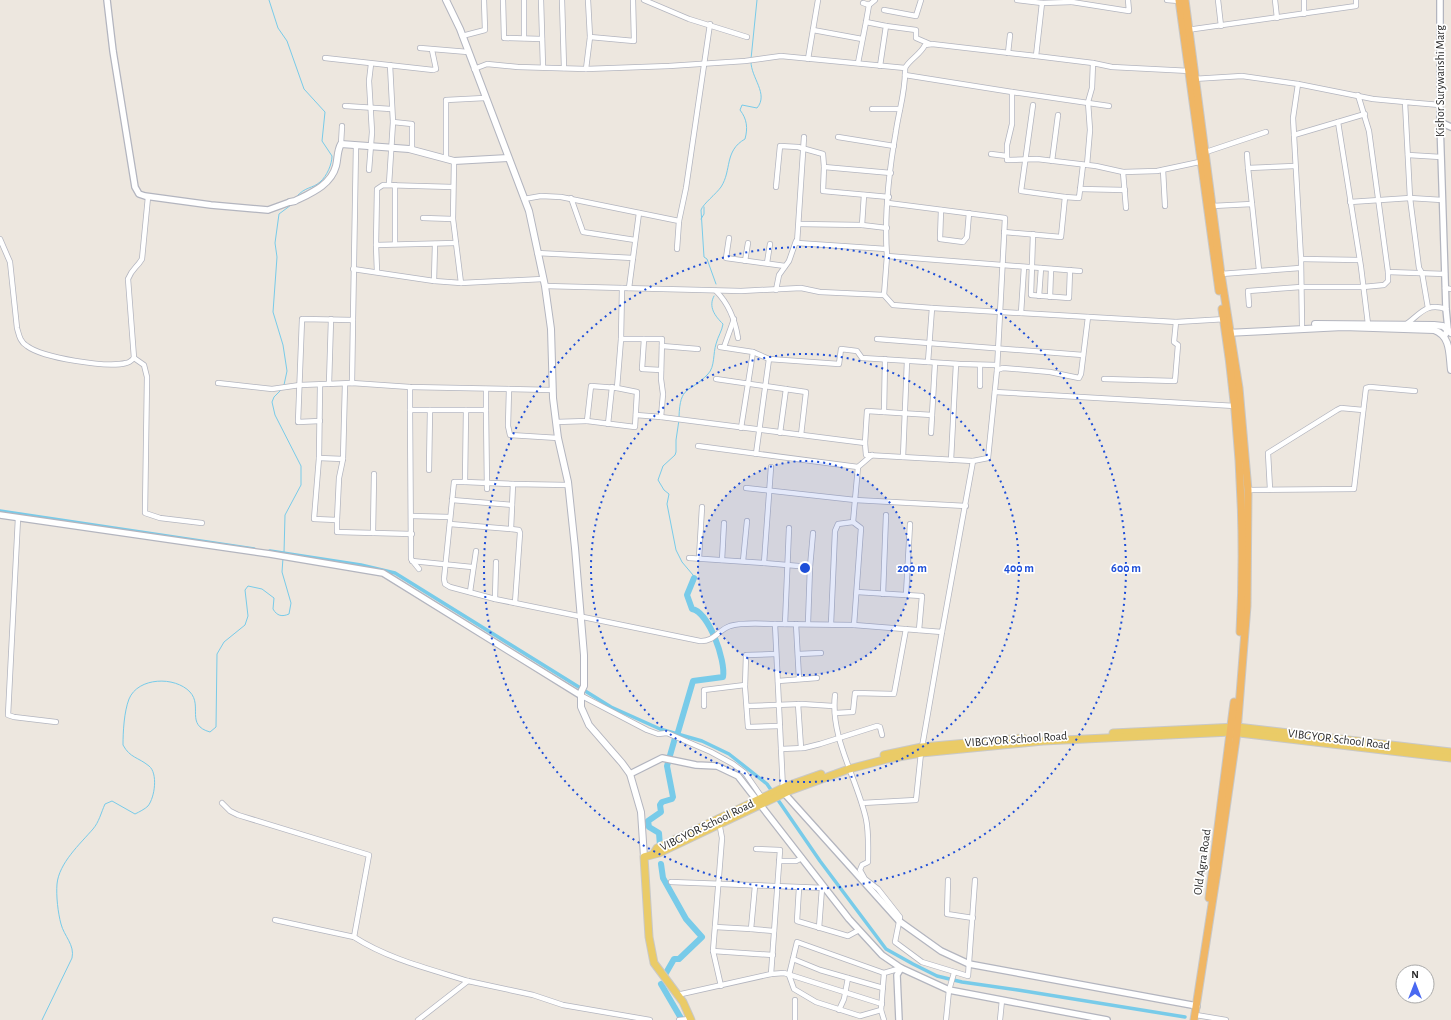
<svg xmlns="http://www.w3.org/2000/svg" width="1451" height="1020" font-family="'Alegreya Sans',sans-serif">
	<rect width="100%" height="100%" fill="#ede7df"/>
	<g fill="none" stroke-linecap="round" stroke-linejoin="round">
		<!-- stream -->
		<g stroke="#78cbe9" stroke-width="1">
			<path d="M269 0 278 28 287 41 304 89 325 112 322 141 332 156C332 164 327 176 320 182 312 189 306 186 296 197"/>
			<path d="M751 59 757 0"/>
			<path d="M701 219 704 214V207"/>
			<path d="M716 284 707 259 704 257 701 210C703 204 716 194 721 187 732 170 724 151 745 139 748 128 747 119 740 110L742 105 757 108C769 94 751 78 751 62"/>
			<path d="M284 385 287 371 283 345 273 312 277 257 275 243 279 214 291 205"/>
			<path d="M282 389 274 397 272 402 275 415 301 466V485L285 515 284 553"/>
			<path d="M679 417C680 384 689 394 708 374 715 367 713 353 716 344 718 336 722 331 723 324 715 316 708 307 714 296"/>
			<path d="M679 420 676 440V452L675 455 663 466 658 480 664 490 669 494 667 504 676 550 682 562 693 575 694 578"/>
			<path d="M42 1020 72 958C75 945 64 936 61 924 58 913 56 896 57 884 59 863 80 844 93 829 99 822 101 813 105 804L112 801 135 814C139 812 145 809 148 806 155 797 158 773 149 766 138 757 130 758 123 745 123 732 124 712 129 699 138 677 175 676 190 692 203 706 185 725 210 732L216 727 217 654 224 642 245 625 248 616 245 590 248 586 262 589 274 598 273 609C277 616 282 617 289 614L291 603 282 572 283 558"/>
		</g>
		<!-- canal -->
		<g stroke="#78cbe9" stroke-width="3.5">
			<path d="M0 511 254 549"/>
			<path d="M270 551 361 565 395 573 611 707 660 729 702 741 729 754 767 784 820 861 886 949 913 964 937 976 962 982 1018 990 1185 1017"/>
		</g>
		<!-- river -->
		<g stroke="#78cbe9" stroke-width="6">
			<path d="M678 732 693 681 723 677C726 661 709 612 692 609L687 595 694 578"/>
			<path d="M660 846 659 833 649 827 648 821 661 812 660 805 662 802 672 799 673 797 667 766 675 738"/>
			<path d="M661 864 663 878 686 919 702 937 679 959H674L666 973"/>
			<path d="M661 984 682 1020"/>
		</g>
		<defs>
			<g id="minor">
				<path d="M503 0 504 38 542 39"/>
				<path d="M524 0V38"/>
				<path d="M541 0 543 67"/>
				<path d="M562 0 564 68"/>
				<path d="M644 0 689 19 747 37"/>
				<path d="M1017 0 1042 3 1072 2V0"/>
				<path d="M1167 0 1179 1"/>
				<path d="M1218 0 1221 26"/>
				<path d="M1275 0 1277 18"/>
				<path d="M1304 0V14"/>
				<path d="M1072 2 1129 11 1128 0"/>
				<path d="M863 3 869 5 875 0"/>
				<path d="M1042 3 1036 56 1093 63"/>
				<path d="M884 10 916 16 921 0"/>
				<path d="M866 22 869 5"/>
				<path d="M886 26 916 30V38L930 44"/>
				<path d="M813 30 862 39"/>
				<path d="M1187 30 1356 6V0"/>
				<path d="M462 36 485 30 484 0"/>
				<path d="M590 37 634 41 633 0"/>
				<path d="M420 48 468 52"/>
				<path d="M1008 53 1010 35"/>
				<path d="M325 58 433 70 436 69 432 50"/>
				<path d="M808 59 818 0"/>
				<path d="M858 63 866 22 886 26 880 66"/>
				<path d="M905 68C910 59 920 55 925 45L932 44 1036 56"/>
				<path d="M474 69 487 64 518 67 586 69 669 66 745 61 781 56 905 68C906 90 899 110 896 131 889 171 884 216 887 256L1080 271"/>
				<path d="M586 69 590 37 588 0"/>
				<path d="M905 75 1012 92V124L1007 145V160L1037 159 1096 166 1123 172 1157 171 1204 161"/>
				<path d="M1193 79 1242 76 1298 84 1293 118 1301 259 1302 325"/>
				<path d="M1298 84 1373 99 1405 102"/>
				<path d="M1012 92 1109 106"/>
				<path d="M1358 95 1369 131 1388 272 1445 274"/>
				<path d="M345 106 391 109"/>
				<path d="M872 109H900"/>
				<path d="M1365 114 1338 122 1361 267 1368 324"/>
				<path d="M393 122 412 124V150"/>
				<path d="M1294 135 1338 122"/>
				<path d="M804 137 797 243 886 249"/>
				<path d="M838 137 894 146"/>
				<path d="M341 144 342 126"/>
				<path d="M1203 153 1266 132"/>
				<path d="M991 154 1007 156"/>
				<path d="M1247 154 1248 168 1295 166"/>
				<path d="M1408 155 1441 157"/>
				<path d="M446 159V100L485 98"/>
				<path d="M454 161 453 219 461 283"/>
				<path d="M1052 161 1058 115"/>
				<path d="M1087 165 1090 130 1088 102 1092 88 1093 63 1112 67 1190 71"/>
				<path d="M824 167 891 173"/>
				<path d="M1248 168 1252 204"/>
				<path d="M369 170 372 132 369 81 371 64"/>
				<path d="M1163 170 1165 206"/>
				<path d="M1123 172 1126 208"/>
				<path d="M389 184 393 122 390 65"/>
				<path d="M395 185V244"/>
				<path d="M453 187 383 185 377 189 376 245 456 243"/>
				<path d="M776 187 780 146 798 147 823 154 824 167 823 191 889 197"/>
				<path d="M1080 189 1125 190"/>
				<path d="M1065 197 1079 198 1083 165"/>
				<path d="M571 198 583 232 635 240"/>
				<path d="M524 199 541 196 561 197 679 221 677 249"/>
				<path d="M1350 202 1410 198 1442 200"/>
				<path d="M1212 206 1252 204 1259 270"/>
				<path d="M941 210 940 239 963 242 967 237 969 213"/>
				<path d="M423 218 453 219"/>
				<path d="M679 221 686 188 710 24"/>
				<path d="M799 224 862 225 887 228"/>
				<path d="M862 225 864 195"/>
				<path d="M1004 232 1061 237 1065 197 1021 191 1033 105"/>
				<path d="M1033 234 1031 295 1069 298 1070 270"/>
				<path d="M729 238 726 258 785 266"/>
				<path d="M0 239 10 262 17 328C19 335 20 342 27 346 43 358 107 368 126 363 129 363 132 360 134 358"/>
				<path d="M376 245 377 272"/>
				<path d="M537 253 633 258"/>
				<path d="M1301 259 1359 260"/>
				<path d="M745 261 748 243"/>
				<path d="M767 263 770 244"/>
				<path d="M353 269 434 281 461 283 543 279"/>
				<path d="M1221 274 1300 268"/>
				<path d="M434 281 435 244"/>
				<path d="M545 286 741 291 801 288 820 292 884 295 893 305 932 308 1176 322 1226 319"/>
				<path d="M629 288 639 213"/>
				<path d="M1445 288 1451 289"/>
				<path d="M776 290 779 275 789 261 796 241"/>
				<path d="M716 291C729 304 735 319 738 338"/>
				<path d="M884 295 887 256"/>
				<path d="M1039 296 1041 268"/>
				<path d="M1050 297 1051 269"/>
				<path d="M1249 305 1248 291 1301 287H1363L1384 285 1388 281V272"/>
				<path d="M1428 308 1422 273 1419 268 1410 198 1405 102 1440 105"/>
				<path d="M1021 313 1024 267"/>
				<path d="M1405 325C1420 315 1425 302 1446 309"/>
				<path d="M621 339H662L661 379 663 394 661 417 636 415"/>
				<path d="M644 339 642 369 661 370"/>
				<path d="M877 339 1083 355"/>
				<path d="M662 346 698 349"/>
				<path d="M720 347 753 352 741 428"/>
				<path d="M724 347 734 319"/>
				<path d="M753 352 769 359"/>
				<path d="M134 358 144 365 147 377 145 513 160 518 202 523"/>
				<path d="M134 358 128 279C133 267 136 269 142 259L148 197"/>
				<path d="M928 362 932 308"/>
				<path d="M997 370 1003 368 1050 372 1079 378 1081 374 1088 317"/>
				<path d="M716 379 806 392 801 435"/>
				<path d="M1104 379 1175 381 1178 345 1174 342 1176 322"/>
				<path d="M218 383 272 389 300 385 352 383 410 387 552 390"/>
				<path d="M352 383 353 320"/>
				<path d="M329 384 331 319"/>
				<path d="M320 385 319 458 343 459 345 384"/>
				<path d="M980 386V365"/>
				<path d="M410 387V410H486V389"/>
				<path d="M509 389 508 426 510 435 558 438"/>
				<path d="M995 392 1235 406"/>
				<path d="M410 410 411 559 419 569"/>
				<path d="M466 410 465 482H454L444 579 445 584 450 587 495 599 700 641C714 642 718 630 730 626 744 622 761 624 775 624L783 790"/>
				<path d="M486 410 487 489"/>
				<path d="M884 412 885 359"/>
				<path d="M661 417 865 443 866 455 973 461"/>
				<path d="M320 421 298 422 302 319 353 320 356 145"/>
				<path d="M587 421 635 427 637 392 617 388"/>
				<path d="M556 422 587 421 591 386 617 388 621 339 622 288"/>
				<path d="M608 424 612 387"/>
				<path d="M780 433 786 389"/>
				<path d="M931 433 935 363"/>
				<path d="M865 443 867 411 932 415"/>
				<path d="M698 446 858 467"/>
				<path d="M756 454 769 359 839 364 841 349 857 351 862 358 960 364 997 365"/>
				<path d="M903 457 907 361"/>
				<path d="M319 458 314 519 337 520 339 478 343 459"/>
				<path d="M951 460 956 364"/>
				<path d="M771 467 764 563 810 567"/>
				<path d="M429 470 430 410"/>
				<path d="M465 482 513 484"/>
				<path d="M746 488 855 500 966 506"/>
				<path d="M1270 489 1268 453 1337 410 1341 408 1363 410"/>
				<path d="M1248 490 1354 489 1366 388 1370 387 1415 391"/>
				<path d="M452 500 512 505"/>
				<path d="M412 516 450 517"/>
				<path d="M18 518 8 715 14 717 56 722"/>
				<path d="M337 520V532L412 534"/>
				<path d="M853 522 858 467 872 455"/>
				<path d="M450 524 511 529 513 484 568 485"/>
				<path d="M511 529 519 530 520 533 515 603"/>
				<path d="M373 533 374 474"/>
				<path d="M689 558 764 563"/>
				<path d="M699 558 702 507"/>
				<path d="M722 560 724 523"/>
				<path d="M412 561 472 567"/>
				<path d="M743 561 747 521"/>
				<path d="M470 592 476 551"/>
				<path d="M857 592 922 596 919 630"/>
				<path d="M883 594 886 515"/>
				<path d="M906 595 910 524"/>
				<path d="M495 599 496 562"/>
				<path d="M808 623 810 567 813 533"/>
				<path d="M775 624 854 625 942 632 973 461 988 458 997 370 1005 218 888 203"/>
				<path d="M785 624 789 528"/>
				<path d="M796 624 799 679"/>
				<path d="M831 624 835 531 838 524 853 522 861 528 854 625"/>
				<path d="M776 654 746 655 745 687 748 727 780 726"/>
				<path d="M798 654 821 653"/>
				<path d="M778 681 817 678"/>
				<path d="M580 695 647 730 658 734 667 733 711 752 733 764 745 773 763 799"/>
				<path d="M835 695C830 738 857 778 866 819 869 833 868 848 868 862L862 865 860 870 865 879 878 889 900 917 895 942 922 962 968 976 975 880"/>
				<path d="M798 704 801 748"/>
				<path d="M704 706V690L745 685"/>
				<path d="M747 706 802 704 833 706"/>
				<path d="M835 713 853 712 855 693 894 694 906 629"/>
				<path d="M781 749 804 748 820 744 877 726 880 727 882 735"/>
				<path d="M222 803 230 811 238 815 369 855 354 937"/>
				<path d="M862 803 916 800 921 753 942 632"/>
				<path d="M719 822 722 838 713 951 721 986"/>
				<path d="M779 861H796L802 858"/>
				<path d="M948 880 947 914 973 918"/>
				<path d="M671 882 825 888"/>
				<path d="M755 886 751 929 774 931"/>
				<path d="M799 888 797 921 848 936 859 930"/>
				<path d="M275 920 354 937C388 959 430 969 468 981"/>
				<path d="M715 927 751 929"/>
				<path d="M819 928 822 888"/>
				<path d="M713 951 773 955"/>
				<path d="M793 959 820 970 883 988"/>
				<path d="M884 973 797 942 789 975 794 989 816 1002 860 1016 881 1010 884 973 901 968"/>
				<path d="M771 974 784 973 882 1004"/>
				<path d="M677 995 771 974 780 850 756 849"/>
				<path d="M795 1000V1020"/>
				<path d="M839 1010 844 999 848 978"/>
				<path d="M881 1010 884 1020"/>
				<path d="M1196 1015 1226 1020"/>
				<path d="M418 1020 468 981 533 995 563 1005 650 1020"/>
				<path d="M679 1020 690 1019"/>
				<path d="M946 1020 949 990 954 973"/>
				<path d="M1000 1020 1002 1000"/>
			</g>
			<g id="tertiary">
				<path d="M107 0 113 51 135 187 139 194 145 196 211 205 268 210 290 202"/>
				<path d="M1440 0V122L1446 309 1448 329 1445 335"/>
				<path d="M1440 122 1451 127"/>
				<path d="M0 515 270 554 383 573 580 695"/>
				<path d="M630 774 662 758 696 765 717 766 738 776 849 919 882 955 901 968"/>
				<path d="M784 793 899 921 941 951 969 964 1197 1006"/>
				<path d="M899 1020 897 975 901 968 949 990 1107 1020"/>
			</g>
			<g id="secondary">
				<path d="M446 0 460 29 529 211 545 286 551 329 553 398 558 438 568 482 575 548 584 655V686L581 692V707L589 725 622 763 630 774 641 812 644 857"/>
				<path d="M290 202 295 201C311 193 331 185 336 166 338 158 337 151 341 144L409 149 454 161 508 158"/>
				<path d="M1315 324 1434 325 1443 326 1451 333"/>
				<path d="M1226 333 1343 327 1434 330C1451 336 1449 354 1451 370"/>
			</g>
			<g id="primary">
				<path d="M1113 733 1237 727 1451 752"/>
				<path d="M884 755 922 747 1023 738"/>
				<path d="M654 853 657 848 787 786 821 774"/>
				<path d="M691 1020 683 1002 654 963 649 937 644 857 659 853 789 791 849 769 887 759 921 753 1043 741 1231 732 1451 758"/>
			</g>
			<g id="trunk">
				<path d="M1179 0 1219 291"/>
				<path d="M1185 0 1221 274 1239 388 1248 490 1247 606 1237 732 1217 872 1194 1020"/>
				<path d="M1222 309C1239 416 1246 524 1240 632"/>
				<path d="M1209 898 1234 702"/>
			</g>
		</defs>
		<!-- minor casing -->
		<use href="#minor" stroke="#b3b5bf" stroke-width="6"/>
		<!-- tertiary casing -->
		<use href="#tertiary" stroke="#b3b5bf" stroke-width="8"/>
		<!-- secondary casing -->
		<use href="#secondary" stroke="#b3b5bf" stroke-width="8"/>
		<!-- primary casing -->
		<use href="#primary" stroke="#c8c8c8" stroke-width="9"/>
		<!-- trunk casing -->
		<use href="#trunk" stroke="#c8c8c8" stroke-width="9"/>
		<!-- minor -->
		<use href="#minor" stroke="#fff" stroke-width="4.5"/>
		<!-- tertiary -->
		<use href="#tertiary" stroke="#fff" stroke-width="5.5"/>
		<!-- secondary -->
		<use href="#secondary" stroke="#fff" stroke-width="6"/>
		<!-- primary -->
		<use href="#primary" stroke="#eacb67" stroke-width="7"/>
		<!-- trunk -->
		<use href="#trunk" stroke="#f0b664" stroke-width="7"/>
	</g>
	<!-- distance rings -->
	<circle cx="805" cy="568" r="107" fill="#1d4ed8" fill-opacity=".12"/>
	<g fill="none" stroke="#1d4ed8" stroke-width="2" stroke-dasharray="2 4">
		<circle cx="805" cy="568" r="107"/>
		<circle cx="805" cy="568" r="214"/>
		<circle cx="805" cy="568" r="321"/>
	</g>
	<g text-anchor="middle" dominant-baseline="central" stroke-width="3.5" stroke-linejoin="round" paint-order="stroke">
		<!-- street labels -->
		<g font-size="12" fill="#2c2c2c" stroke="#fff">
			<text transform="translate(1440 81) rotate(-90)">Kishor Surywanshi Marg</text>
			<text transform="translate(1016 739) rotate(-4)">VIBGYOR School Road</text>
			<text transform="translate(1339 739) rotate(7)">VIBGYOR School Road</text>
			<text transform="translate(707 825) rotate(-26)">VIBGYOR School Road</text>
			<text transform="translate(1202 862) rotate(-82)">Old Agra Road</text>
		</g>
	</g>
	<circle cx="805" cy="568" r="6" fill="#1d4ed8" stroke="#fff" stroke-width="2"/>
	<g font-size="12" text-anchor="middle" font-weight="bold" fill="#1d4ed8" stroke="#fff" stroke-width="3.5" stroke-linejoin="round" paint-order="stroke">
		<text x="912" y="572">200 m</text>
		<text x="1019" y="572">400 m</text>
		<text x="1126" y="572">600 m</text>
	</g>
	<!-- north arrow -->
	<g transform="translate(1415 984)"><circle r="19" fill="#ffffff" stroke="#ababab"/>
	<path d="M0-3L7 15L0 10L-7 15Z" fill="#4968f1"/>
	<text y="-6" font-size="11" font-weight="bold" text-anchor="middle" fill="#2c2c2c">N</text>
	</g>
</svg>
